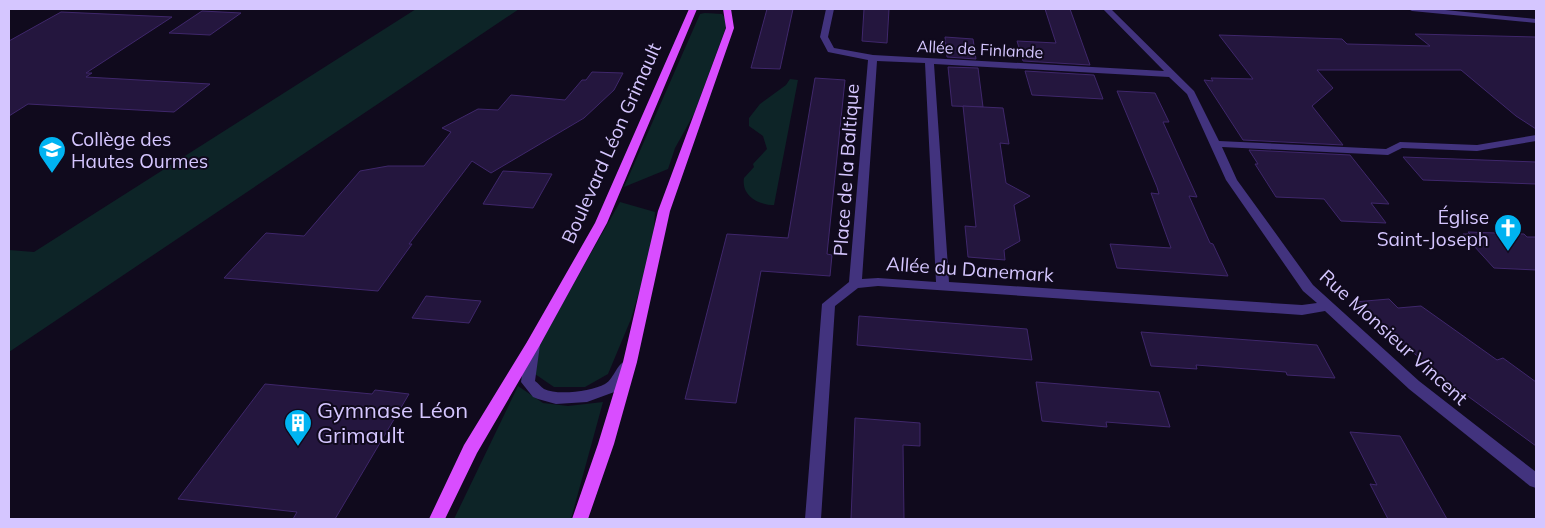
<svg xmlns="http://www.w3.org/2000/svg" width="1545" height="528" font-family="Mulish,sans-serif">
	<rect width="100%" height="100%" fill="#100a1d"/>
	<!-- green -->
	<g fill="#0d2427">
		<path d="M416 9H519L9 352V250L34 252Z"/>
		<path d="M705 13 722 14 726 19V27L694 114 675 148 668 169 624 187 700 14Z"/>
		<path d="M790 79 798 80 774 205C759 205 741 196 744 178L754 167 753 164 767 149 763 136 749 126V118L760 104 786 85Z"/>
		<path d="M620 202 655 212 653 245 631 319 608 374 585 387H554L535 374 540 343Z"/>
		<path d="M518 386 543 403 568 406 603 402 571 519H454Z"/>
	</g>
	<!-- building -->
	<g fill="#24163e" stroke="#3f276b">
		<path d="M767 9H793L780 69 751 68Z"/>
		<path d="M864 9H889L887 43 862 41Z"/>
		<path d="M1045 9H1070L1090 65 1023 61 1017 41 1056 43Z"/>
		<path d="M202 11 241 13 210 35 169 33Z"/>
		<path d="M61 12 172 17 86 73H92L86 77 210 84 174 112 28 104 9 116V41Z"/>
		<path d="M1415 34 1536 37V129L1516 116 1461 70H1317L1333 88 1312 106 1343 145 1243 140 1204 80 1213 81 1211 78 1253 79 1219 35 1342 39 1347 44 1430 46Z"/>
		<path d="M945 37 973 39 976 59 947 57Z"/>
		<path d="M948 67 978 68 983 107 952 106Z"/>
		<path d="M1025 71 1094 75 1103 99 1032 95Z"/>
		<path d="M592 72 623 73 614 90 584 118 491 173 472 161 409 244H412L378 291 224 278 266 233 304 236 360 171 388 166H424L451 132 442 128 478 109 498 110 511 95 565 100 582 80H586Z"/>
		<path d="M815 78 845 80 827 254 832 255 830 276 761 271 736 403 685 399 727 234 788 238Z"/>
		<path d="M1117 91 1155 93 1169 122H1163L1197 197 1189 196 1210 243 1213 244 1228 276 1117 268 1110 244 1171 248 1151 193 1159 194 1157 187Z"/>
		<path d="M963 106 1003 108 1009 144 1000 143 1006 183 1030 196 1014 205 1020 241 1004 250 1005 260 968 257 965 226 976 227Z"/>
		<path d="M1249 150 1350 155 1389 204 1371 203 1386 223 1341 221 1324 199 1276 197 1255 164H1258Z"/>
		<path d="M1403 157 1536 162V184L1423 180Z"/>
		<path d="M503 171 552 174 533 208 483 204Z"/>
		<path d="M1468 232 1524 234 1527 237H1536V270L1494 268 1463 234H1470Z"/>
		<path d="M426 296 458 299 481 301 469 323 412 318Z"/>
		<path d="M1389 299 1398 308 1421 306 1497 360 1503 358 1536 382V446L1443 378 1354 302Z"/>
		<path d="M859 316 1027 329 1032 360 857 345Z"/>
		<path d="M1141 332 1317 345 1335 378 1287 375 1286 372 1196 365 1197 369 1151 366Z"/>
		<path d="M1036 382 1159 392 1170 427 1106 422 1107 427 1042 421Z"/>
		<path d="M265 384 372 394 375 390 409 394 335 519H293L297 512 178 499Z"/>
		<path d="M855 418 920 423V446L903 445 904 519H851Z"/>
		<path d="M1350 432 1400 436 1447 519H1388L1370 484 1377 485Z"/>
	</g>
	<g fill="none" stroke-linecap="round" stroke-linejoin="round">
		<!-- minor -->
		<g fill="#42337e" fill-rule="evenodd">
			<path d="M826 9H834L828 37 834 48 873 55 1164 71 1103 9H1111L1194 91 1219 141 1386 149 1400 142 1477 145 1536 135V141L1477 151 1402 148 1388 155 1222 147 1237 180 1313 285 1419 381 1536 472V488L1530 486 1409 389 1325 311 1302 315 878 286 858 288 835 306 821 519H805L822 304 849 282 868 60 828 52 820 37ZM877 61 925 63 936 282 878 278 862 279ZM934 64 1169 77 1187 94 1226 180 1303 291 1317 303 1302 305 949 282Z"/>
			<path d="M1408 9H1435L1536 19V23L1412 11Z"/>
			<path d="M533 340 538 341 540 345 535 381C538 383 541 387 544 389 558 396 592 391 605 384 616 378 617 357 633 361L635 365 617 391 587 402 556 404 538 399 533 397 521 382 526 345 528 341Z"/>
		</g>
		<!-- major -->
		<g fill="#d94dff" fill-rule="evenodd">
			<path d="M689 9H697L607 223 540 345 477 453 445 519H429L464 445 527 342 595 223Z"/>
			<path d="M723 9H731L734 28 670 211 637 362 614 444 588 519H572L598 444 623 362 658 211 726 28Z"/>
		</g>
	</g>
	<!-- icons -->
	<defs>
		<symbol id="school-pin" viewBox="-11 -11 22 30"><path d="M0 17L-7.5 6A9.5 9.5 0 1 1 7.5 6Z" fill="#00b3f1" stroke="#100a1d"/><path d="M0-5L7-2L0 1L-7-2ZM-4 1L0 2.5L4 1V4Q0 6-4 4Z" fill="#fff"/></symbol>
		<symbol id="church-pin" viewBox="-11 -11 22 30"><path d="M0 17L-7.5 6A9.5 9.5 0 1 1 7.5 6Z" fill="#00b3f1" stroke="#100a1d"/><path d="M-1.2-6h2.4v3.5h3.3v2.4h-3.3V6h-2.4V-.1h-3.3v-2.4h3.3Z" fill="#fff"/></symbol>
		<symbol id="building-pin" viewBox="-11 -11 22 30"><path d="M0 17L-7.5 6A9.5 9.5 0 1 1 7.5 6Z" fill="#00b3f1" stroke="#100a1d"/><path d="M-4-6H4V6H1V3H-1V6H-4ZM-2.5-4.3h1.7v1.8h-1.7ZM.8-4.3h1.7v1.8H.8ZM-2.5-1h1.7V.8h-1.7ZM.8-1h1.7V.8H.8Z" fill="#fff"/></symbol>
	</defs>
	<g fill-rule="evenodd">
		<use href="#school-pin" x="36" y="134" width="32" height="43"/>
		<use href="#church-pin" x="1492" y="212" width="32" height="43"/>
		<use href="#building-pin" x="282" y="407" width="32" height="43"/>
	</g>
	<g text-anchor="middle" dominant-baseline="central" stroke-width="4" stroke-linejoin="round" paint-order="stroke">
		<!-- far-street labels -->
		<g font-size="16" fill="#d5c6ff" stroke="#100a1d">
			<text transform="translate(980 49) rotate(3)">Allée de Finlande</text>
		</g>
		<!-- poi labels -->
		<g font-size="19" fill="#d5c6ff" stroke="#100a1d" text-anchor="start">
			<text x="71" y="139">Collège des<tspan x="71" dy="22">Hautes Ourmes</tspan></text>
			<text x="1489" y="217" text-anchor="end">Église<tspan x="1489" dy="22">Saint-Joseph</tspan></text>
		</g>
		<!-- street labels -->
		<g font-size="19" fill="#d5c6ff" stroke="#100a1d">
			<text transform="translate(611 143) rotate(-66)">Boulevard Léon Grimault</text>
			<text transform="translate(846 170) rotate(-86)">Place de la Baltique</text>
			<text transform="translate(970 269) rotate(4)">Allée du Danemark</text>
			<text transform="translate(1394 337) rotate(42)">Rue Monsieur Vincent</text>
		</g>
		<!-- near-poi labels -->
		<g font-size="22" fill="#d5c6ff" stroke="#100a1d" text-anchor="start">
			<text x="317" y="410">Gymnase Léon<tspan x="317" dy="25">Grimault</tspan></text>
		</g>
	</g>
	<!-- border -->
	<rect width="1545" height="528" fill="none" stroke="#d5c6ff" stroke-width="20"/>
</svg>
